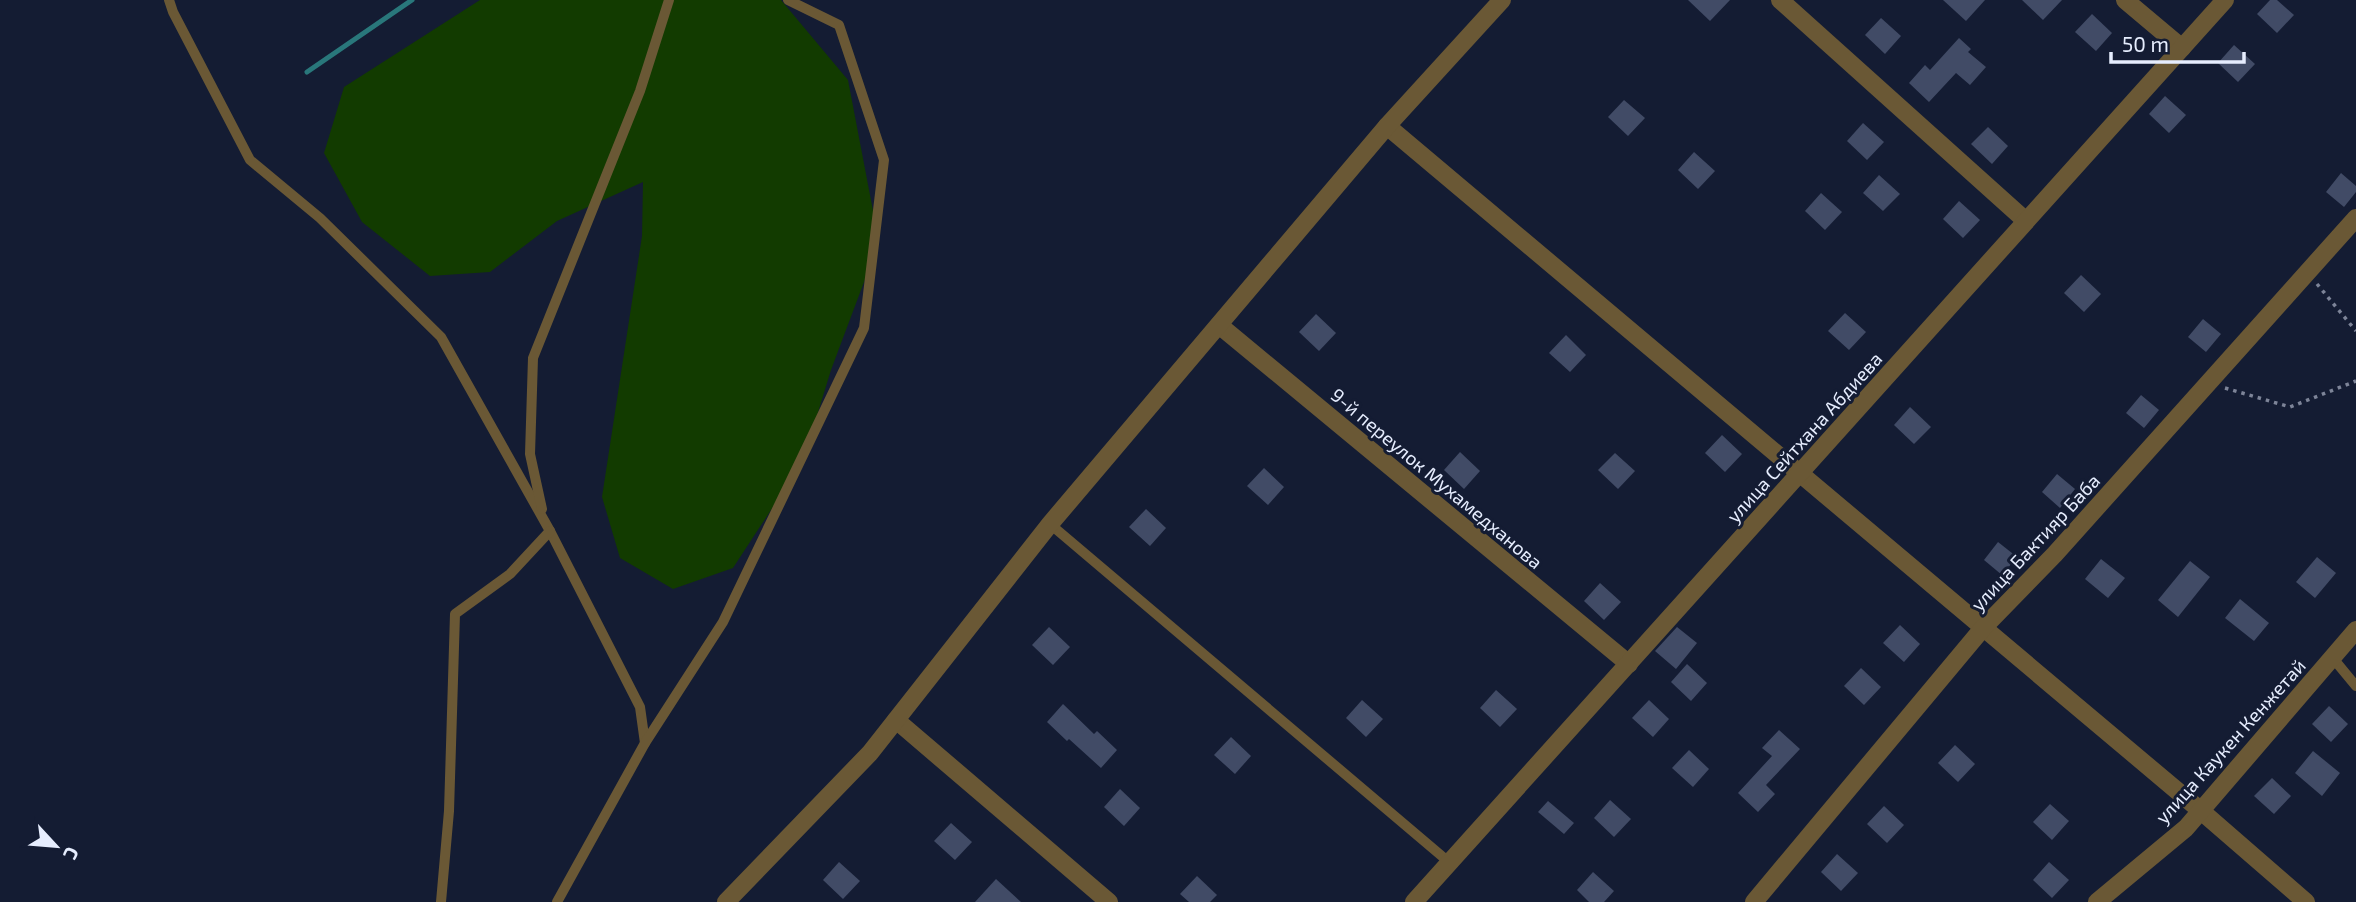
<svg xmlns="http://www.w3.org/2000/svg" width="2356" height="902" font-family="'Exo 2',sans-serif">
	<rect width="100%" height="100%" fill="#141c33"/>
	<!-- green -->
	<path fill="#123b00" d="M480 0H781L848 80 879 242 831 370 803 461 733 568 673 589 620 558 602 497 642 236 643 182 557 221 490 272 430 276 362 222 324 153 344 87Z"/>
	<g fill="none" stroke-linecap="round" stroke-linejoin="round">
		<!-- stream -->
		<path stroke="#29777b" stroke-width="5" d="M307 72 412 0"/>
	</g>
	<!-- building -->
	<g fill="#414b66">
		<path d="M1688 0H1730L1710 21Z"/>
		<path d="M1943 0H1985L1966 21Z"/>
		<path d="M2022 0H2062L2043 20Z"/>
		<path d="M2270 0H2277L2294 15 2277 33 2257 14Z"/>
		<path d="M2092 14 2112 33 2096 51 2075 32Z"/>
		<path d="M1881 18 1901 36 1885 54 1865 35Z"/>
		<path d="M1959 38 1971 49 1968 52 1986 67 1970 85 1956 73 1929 102 1909 83 1925 65 1930 70Z"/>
		<path d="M2234 45 2255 64 2238 82 2218 63Z"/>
		<path d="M2165 96 2186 115 2169 133 2149 114Z"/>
		<path d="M1624 100 1645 118 1628 136 1608 117Z"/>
		<path d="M1863 123 1884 142 1867 160 1847 141Z"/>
		<path d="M1988 127 2008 146 1992 164 1971 144Z"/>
		<path d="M1694 152 1715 171 1698 189 1678 170Z"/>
		<path d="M2341 173 2356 186V192L2344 207 2326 192Z"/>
		<path d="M1879 175 1900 194 1883 211 1863 193Z"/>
		<path d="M1821 193 1842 212 1825 230 1805 211Z"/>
		<path d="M1959 201 1980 220 1963 238 1943 219Z"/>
		<path d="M2081 275 2101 294 2084 312 2064 293Z"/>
		<path d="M1845 313 1866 332 1849 350 1828 331Z"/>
		<path d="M1316 314 1336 333 1319 351 1299 332Z"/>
		<path d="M2203 319 2221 334 2206 352 2188 337Z"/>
		<path d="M1566 335 1586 355 1570 372 1549 353Z"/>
		<path d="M2141 395 2159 410 2144 428 2126 413Z"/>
		<path d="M1910 407 1931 427 1914 444 1894 425Z"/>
		<path d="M1722 435 1742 454 1725 472 1705 453Z"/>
		<path d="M1460 452 1480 471 1464 489 1444 470Z"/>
		<path d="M1615 453 1635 471 1618 489 1598 470Z"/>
		<path d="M1264 468 1284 487 1268 505 1247 486Z"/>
		<path d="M2057 474 2075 489 2060 508 2042 492Z"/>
		<path d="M1146 509 1166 528 1150 546 1129 527Z"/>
		<path d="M1998 542 2017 557 2002 575 1984 560Z"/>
		<path d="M2317 557 2336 573 2315 598 2296 582Z"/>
		<path d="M2101 559 2125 578 2108 598 2085 579Z"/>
		<path d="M2190 561 2210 577 2178 617 2158 600Z"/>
		<path d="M1600 583 1621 602 1604 620 1584 601Z"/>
		<path d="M2240 599 2269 623 2254 641 2225 618Z"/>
		<path d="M1900 625 1920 644 1904 662 1883 643Z"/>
		<path d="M1049 627 1070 647 1053 665 1032 645Z"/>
		<path d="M1677 627 1697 643 1676 669 1655 651Z"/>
		<path d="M1687 664 1707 683 1691 701 1671 682Z"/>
		<path d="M1861 668 1881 687 1864 705 1844 686Z"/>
		<path d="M1496 690 1517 709 1500 727 1480 708Z"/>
		<path d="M1362 700 1383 719 1366 737 1346 718Z"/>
		<path d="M1649 700 1669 719 1653 737 1632 718Z"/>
		<path d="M1063 704 1094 734 1097 731 1117 750 1101 768 1069 739 1067 741 1047 722Z"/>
		<path d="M2329 706 2348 724 2331 742 2312 724Z"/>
		<path d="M1779 730 1800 749 1766 785 1775 794 1758 812 1738 793 1772 756 1762 748Z"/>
		<path d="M1231 737 1251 756 1235 774 1214 755Z"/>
		<path d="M1955 745 1975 764 1958 782 1938 763Z"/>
		<path d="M1689 750 1709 769 1693 787 1672 768Z"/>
		<path d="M2313 751 2340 773 2322 796 2295 773Z"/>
		<path d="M2272 778 2291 796 2274 814 2254 796Z"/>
		<path d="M1120 789 1140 808 1124 826 1104 807Z"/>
		<path d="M1610 800 1631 819 1614 837 1594 818Z"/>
		<path d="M1548 801 1574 823 1564 834 1538 812Z"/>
		<path d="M2050 804 2069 821 2052 840 2033 822Z"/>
		<path d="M1884 806 1904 825 1887 843 1867 824Z"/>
		<path d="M951 823 972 842 955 860 934 841Z"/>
		<path d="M1837 854 1858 873 1841 891 1821 872Z"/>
		<path d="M839 862 860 881 843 899 823 880Z"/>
		<path d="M2049 862 2069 880 2052 898 2033 880Z"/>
		<path d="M1593 872 1614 891 1604 902H1589L1577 890Z"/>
		<path d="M1197 876 1217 895 1210 902H1189L1180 894Z"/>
		<path d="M996 879 1021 902H975Z"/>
	</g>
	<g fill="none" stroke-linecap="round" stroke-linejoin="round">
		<!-- path -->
		<g stroke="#7d8498" stroke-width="3.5" stroke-dasharray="3.5 5" stroke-linecap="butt">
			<path d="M2317 284 2356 331"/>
			<path d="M2225 388 2290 407 2356 381"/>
		</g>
		<!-- lane -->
		<g stroke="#6a5835" stroke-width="10">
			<path d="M169 0 173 12 250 160 320 218 441 337 550 531 640 707 645 743"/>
			<path d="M542 509 530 454 533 358 640 91 669 0"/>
			<path d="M1050 524 1450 863"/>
			<path d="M2332 657 2356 686"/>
			<path d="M441 902 449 811 455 614 510 574 550 531"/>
			<path d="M557 902 645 743 723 622 864 328 884 160 839 25 788 0"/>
		</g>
		<!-- street -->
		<g stroke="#6a5835" stroke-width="18">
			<path d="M1780 0 2026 221"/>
			<path d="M2125 0 2182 48"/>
			<path d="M1387 126 2200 810 2306 902"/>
			<path d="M1219 325 1629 664"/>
			<path d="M896 720 1109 902"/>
			<path d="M726 902 870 753 1050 524 1387 126 1502 0"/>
			<path d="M1414 902 2225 0"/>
			<path d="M1754 902 1983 628 2055 554 2356 218"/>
			<path d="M2097 902 2186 828 2356 630"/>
		</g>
	</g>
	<g text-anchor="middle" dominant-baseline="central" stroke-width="6" stroke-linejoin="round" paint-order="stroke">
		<!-- street labels -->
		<g font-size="19" fill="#e6edfe" stroke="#141c33">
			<text transform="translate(1804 437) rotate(-48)">улица Сейтхана Абдиева</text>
			<text transform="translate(1437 478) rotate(40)">9-й переулок Мухамедханова</text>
			<text transform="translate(2035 542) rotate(-47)">улица Бактияр Баба</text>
			<text transform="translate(2230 741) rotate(-48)">улица Каукен Кенжетай</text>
		</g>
	</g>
	<!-- north arrow -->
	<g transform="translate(56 846) rotate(116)" stroke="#141c33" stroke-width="5" paint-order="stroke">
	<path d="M0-5L12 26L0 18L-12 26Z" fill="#e6edfe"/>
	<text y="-10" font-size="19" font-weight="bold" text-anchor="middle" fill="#e6edfe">С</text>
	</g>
	<!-- scale -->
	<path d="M2111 52v10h133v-10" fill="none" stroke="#e6edfe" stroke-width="3.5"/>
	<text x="2122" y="52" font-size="21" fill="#e6edfe" stroke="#141c33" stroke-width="5" paint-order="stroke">50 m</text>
</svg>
